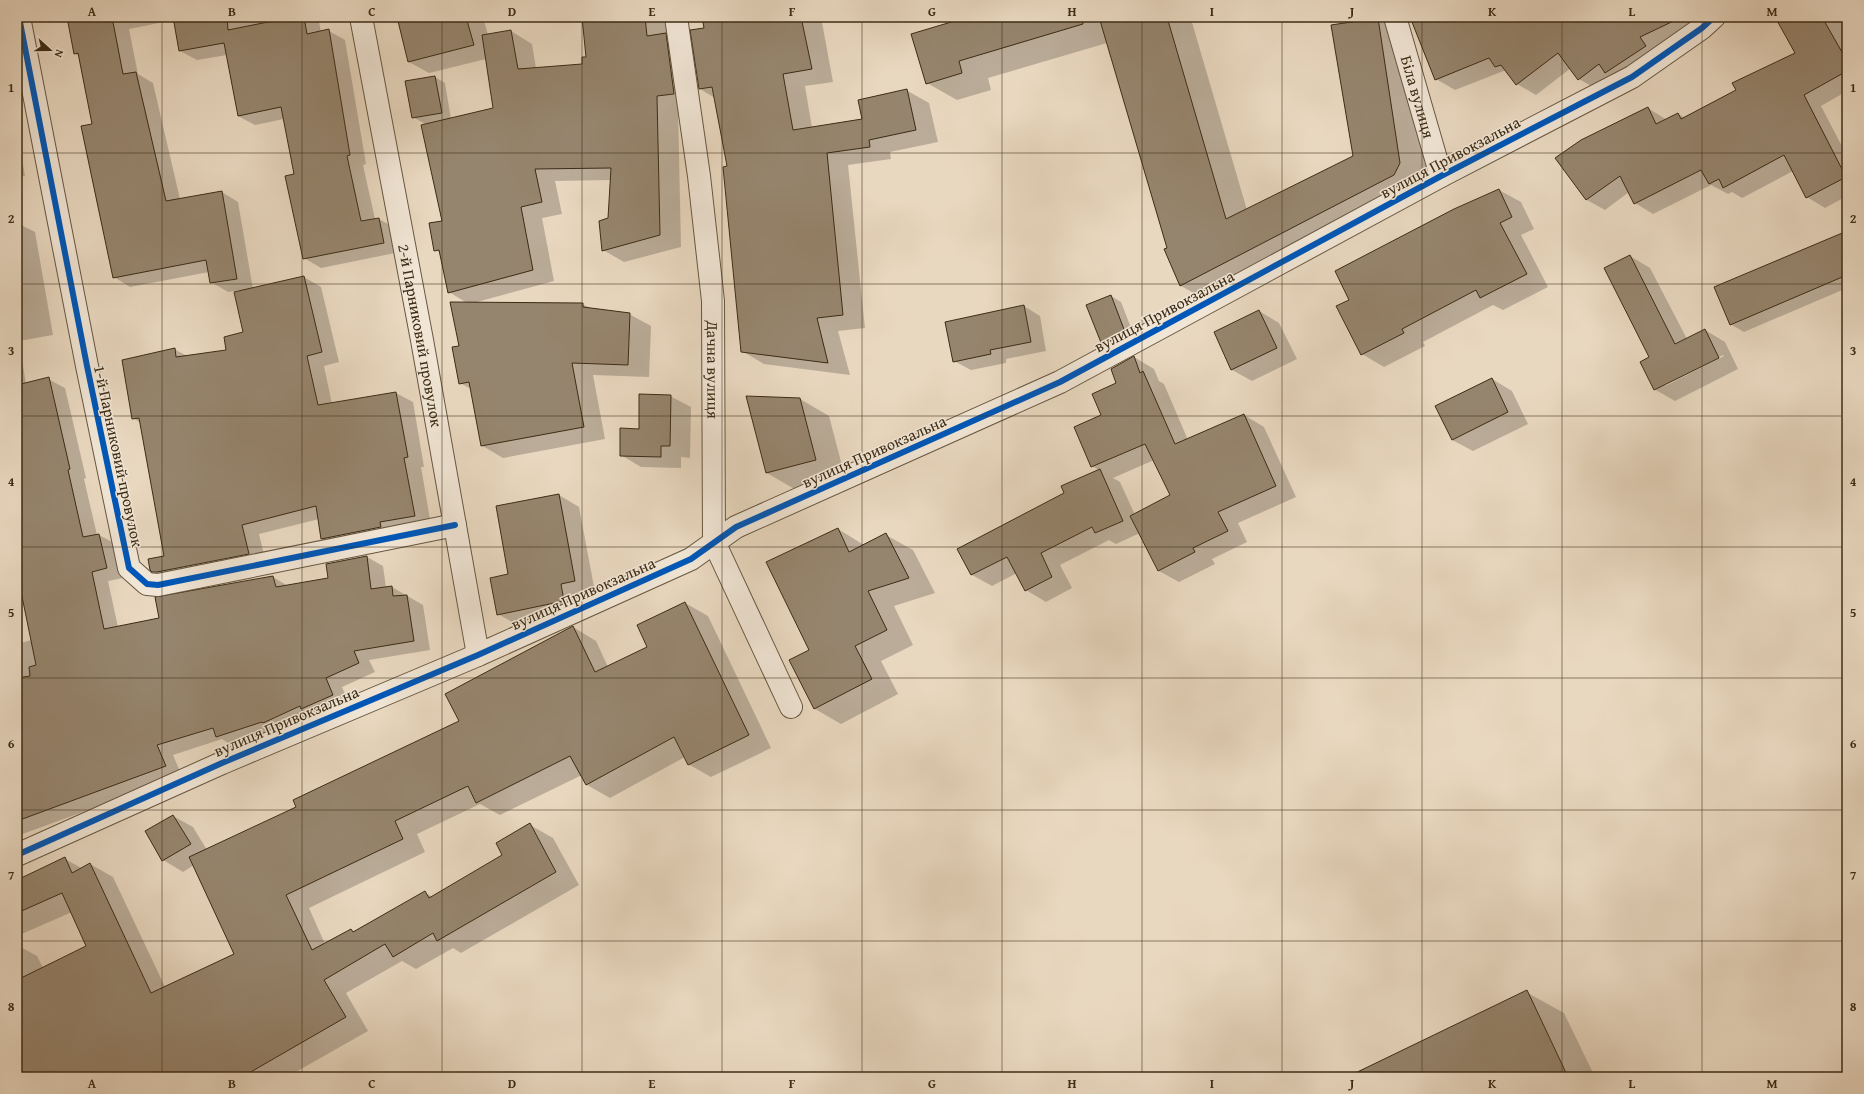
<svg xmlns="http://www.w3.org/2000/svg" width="1864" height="1094" font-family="'Gentium Book Plus',serif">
	<rect width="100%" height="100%" fill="#e9d8c0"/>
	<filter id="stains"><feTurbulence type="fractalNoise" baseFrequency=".005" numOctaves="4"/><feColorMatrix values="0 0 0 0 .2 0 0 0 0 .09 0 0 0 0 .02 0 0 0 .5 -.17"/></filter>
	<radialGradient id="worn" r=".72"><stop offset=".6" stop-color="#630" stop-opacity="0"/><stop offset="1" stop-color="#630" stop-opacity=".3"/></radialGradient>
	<!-- shadow -->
	<g fill="#0003" fill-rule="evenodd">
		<path d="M68 17H173L174 20 129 29 138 74 153 83 180 199 222 192 238 202 253 289 304 277 321 287 339 362 324 366 332 404 396 393 413 402 424 467H421L431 525 339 548 322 539 319 519 259 534 266 563 170 581 153 571 165 556 141 423 133 418 174 349 187 356 227 350 244 333 241 292V290L228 292 211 282 209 272 130 287 114 277 94 125 80 56 75 54Z"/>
		<path d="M194 17H318L321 32 329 31 345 40 366 164 363 165 375 219H379L395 228 400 252 321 268 304 258 295 175 284 119 255 125 238 116 227 55 197 60 180 51Z"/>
		<path d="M398 17H483L488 35 511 31 532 44 536 68 583 64 587 58 583 17H665L667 35 686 47 695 105 678 108 681 247 624 262 603 250 609 218 611 180 555 181 562 214 542 218 554 281 477 302 582 304 592 309 629 314 651 326 649 377 593 375 605 439 503 458 481 445 471 389 460 383V346L467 303 449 292 441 253 435 250 443 222 425 124 413 117 435 77 445 83 451 119 494 109 486 59 429 73 409 62Z"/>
		<path d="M703 17H821L833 82 805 86 812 128 863 120 906 90 929 103 938 142 890 152 891 159 848 165 865 328 838 331 850 375 764 364 742 351 728 167 715 98 700 89 705 29Z"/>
		<path d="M971 17H1187L1191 19 1247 210 1354 157 1377 19 1406 35 1429 180 1210 302 1181 286 1165 250 1168 248 1107 43 988 78 991 90 957 100 927 83Z"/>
		<path d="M1411 17H1696L1701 27 1598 90 1579 79 1571 68 1536 95 1517 84 1506 70 1455 90 1436 79Z"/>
		<path d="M1776 17H1847V91L1821 106 1847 156V196L1825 208 1807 197 1793 171 1742 198 1732 192 1728 194 1711 185 1653 214 1635 203 1629 192 1605 210 1587 200 1556 159 1648 108 1667 120 1678 114 1685 118 1737 91 1797 53Z"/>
		<path d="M17 60 25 99 17 101Z"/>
		<path d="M17 132 25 176 17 177Z"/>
		<path d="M1499 190 1521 202 1534 229 1521 235 1548 287 1503 310 1493 305 1423 342 1425 346 1384 367 1362 354 1351 300 1454 210Z"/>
		<path d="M17 223 35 232 53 335 19 341 26 384 48 379 65 388 86 478 84 479 97 535H99L116 544 123 578 108 581 118 627 161 619 273 577 288 586 330 579 367 557 383 566 386 588 392 587 423 605 430 650 369 660 375 672 342 687 349 704 233 746 222 739 173 755 182 776 17 836V644L32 640 20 584 17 585Z"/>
		<path d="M1847 232V288L1744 332 1730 324Z"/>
		<path d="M1630 256 1650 268 1687 339 1705 330 1725 342 1738 369 1675 401 1654 389 1651 357ZM1723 355 1724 356 1665 386V383Z"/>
		<path d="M1111 296 1121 302 1135 338 1112 350 1103 345Z"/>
		<path d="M1024 306 1040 316 1046 351 1006 359V363L971 370 954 361Z"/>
		<path d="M1259 311 1279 323 1297 359 1252 381 1232 370 1215 333Z"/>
		<path d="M1134 357 1154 369 1159 381 1164 384 1188 440 1244 415 1264 427 1296 497 1238 523 1247 542 1212 559 1215 564 1179 582 1159 571 1140 533 1116 544 1109 540 1060 565 1072 588 1046 602 1026 590 1017 573 992 586 972 575 958 549 1066 494 1100 471 1092 466 1102 415 1117 384ZM1154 460 1172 495 1135 515 1120 482 1113 478Z"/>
		<path d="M1492 379 1512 391 1528 424 1473 451 1452 440Z"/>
		<path d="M670 396 691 407 690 458 681 457V468L641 467 621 455 640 430Z"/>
		<path d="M800 399 829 416 845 477 796 490 767 473Z"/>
		<path d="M559 495 579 507 595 592 580 595 584 613 519 626 498 614 509 575Z"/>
		<path d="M838 529 864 545 886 535 913 550 935 593 894 606 913 645 881 661 898 694 841 724 815 709 811 650Z"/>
		<path d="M685 603 708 616 771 748 711 777 688 764 685 757 610 798 587 785 582 775 500 815 480 804 417 834 425 852 309 908 325 944 351 930 355 932 425 893 433 897 504 856 530 825 553 838 579 885 461 953 453 948 416 969 402 961 346 993 368 1031 287 1077H17V945L37 956 43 968 88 947 72 912 17 936V883L65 859 83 869 90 864 113 877 165 987 235 955 194 865 183 872 163 860 173 816 193 827 207 850 297 808 460 721 573 627 596 641 608 667 648 647Z"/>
		<path d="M1526 992 1564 1013 1595 1077H1350Z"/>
	</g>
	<!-- building -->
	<g fill="#96856e" stroke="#3c2c15">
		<path d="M67 17H112L123 74 136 72 166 201 222 191 237 279 210 283 206 260 113 278 81 126 92 124 78 53 74 54Z"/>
		<path d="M173 17H227L228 30 293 17H304L307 34 329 29 350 155 347 156 361 221 379 218 384 243 303 259 285 176 294 174 281 107 238 116 224 43 179 51Z"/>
		<path d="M397 17H466L474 45 408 62Z"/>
		<path d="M582 17H645L647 36 666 33 674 94 657 96 660 235 602 251 599 221 608 218 611 168 535 169 542 202 521 207 533 270 448 293 439 250 434 251 429 223 442 221 421 125 493 108 482 35 511 30 518 69 582 64V57H586Z"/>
		<path d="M702 17H801L812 69 783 74 793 130 862 119 858 100 907 89 916 130 869 140 870 147 827 153 843 315 817 318 828 363 741 352 723 167 727 166 712 87 699 89 690 30 704 28Z"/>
		<path d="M968 17H1082L1083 24 959 61 962 73 926 84 911 34Z"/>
		<path d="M1099 17H1167L1226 219 1353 156 1331 25 1378 18 1400 163 1394 175 1180 286 1164 249 1167 248Z"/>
		<path d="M1410 17H1682L1640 37 1646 46 1605 73 1599 64 1578 80 1558 53 1516 85 1501 65 1495 67 1489 58 1435 80Z"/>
		<path d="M1775 17H1822L1847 61V71L1804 95 1846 177 1806 198 1784 155 1723 188 1719 179 1709 184 1701 170 1634 204 1620 176 1586 200 1555 158 1581 140 1648 107 1656 124 1678 113 1681 119 1736 90 1732 83 1795 53Z"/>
		<path d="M435 76 442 113 412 118 405 81Z"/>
		<path d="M1499 189 1512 217 1500 223 1527 274 1480 298 1476 290 1402 329 1404 333 1361 355 1336 306 1349 300 1335 271 1454 209Z"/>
		<path d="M1847 231V275L1730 325 1714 287Z"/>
		<path d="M1630 255 1675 344 1705 329 1719 358 1654 390 1640 362 1649 357 1604 268Z"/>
		<path d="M304 276 322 352 307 356 318 405 396 392 408 457 404 458 415 516 380 522 381 527 321 539 316 506 242 525 249 554 157 572H152L150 570 148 559 164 556 139 418 132 419 122 360 175 348 176 357 226 350 224 337 243 332 234 292Z"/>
		<path d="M1111 295 1125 332 1102 345 1086 305Z"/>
		<path d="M450 302 583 303V307L630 313 628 365 572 363 584 427 481 446 469 382 459 384 452 347 459 346Z"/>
		<path d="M1024 305 1031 342 990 350 991 354 953 362 945 322Z"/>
		<path d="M1259 310 1277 348 1231 370 1214 332Z"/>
		<path d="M1134 356 1140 373 1143 371 1175 444 1244 414 1276 486 1218 512 1228 531 1193 548 1195 552 1158 571 1130 516 1170 495 1145 444 1091 467 1074 427 1101 415 1092 394 1116 383 1111 369Z"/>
		<path d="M49 377 70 469 68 470 83 537 99 534 107 568 92 572 104 629 159 618 155 597 273 576 276 587 328 578 326 564 367 556 371 589 392 586 393 596 407 595 414 641 354 651 359 663 326 678 333 695 301 709 300 706 263 723 262 722 216 737 213 728 157 745 166 766 17 821V678L30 676 29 667 36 665 17 572V385Z"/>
		<path d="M1492 378 1508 412 1452 440 1435 406Z"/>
		<path d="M639 394 671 395 670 446H661V457L620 456V428L639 429Z"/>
		<path d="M746 396 800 398 816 460 766 473Z"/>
		<path d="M1100 469 1123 521 1095 533 1092 527 1041 553 1052 577 1025 591 1007 557 971 575 957 549 1064 493 1061 486Z"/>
		<path d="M559 494 575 581 561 584 564 601 497 615 490 578 508 574 496 506Z"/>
		<path d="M838 528 849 552 886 533 909 578 868 591 887 630 855 646 872 679 814 709 789 660 809 650 766 562Z"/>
		<path d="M685 602 749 735 688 765 674 737 586 785 570 756 476 803 468 786 395 821 403 839 286 895 312 950 351 929 353 932 425 891 429 898 502 855 496 843 530 823 556 872 437 941 433 933 393 957 385 944 324 980 346 1017 242 1077H17V980L86 946 62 893 17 913V880L65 857 72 873 90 863 151 993 234 954 189 857 296 807 293 800 459 721 445 694 573 626 595 672 647 647 637 625Z"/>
		<path d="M173 815 191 844 162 861 145 831Z"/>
		<path d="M1527 990 1568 1077H1347Z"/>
	</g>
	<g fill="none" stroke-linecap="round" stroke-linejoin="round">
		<defs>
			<g id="street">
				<path d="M19 17 87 366 129 568 147 584 158 585 455 525"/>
				<path id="s1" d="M361 17 422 340 478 655"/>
				<path id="s2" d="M676 17 699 176 713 301 714 542 791 707"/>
				<path id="s3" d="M1395 17 1441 176"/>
				<path d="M17 855 222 763 478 655 691 559 736 527 1060 382 1441 176 1632 77 1702 28 1714 17"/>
			</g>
		</defs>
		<!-- street casing -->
		<use href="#street" stroke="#675740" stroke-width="24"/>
		<!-- street -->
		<use href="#street" stroke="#f1e6d6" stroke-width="22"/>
		<defs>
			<g id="cycleway">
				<path d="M19 17 87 366 129 568 147 584 158 585 455 525"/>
				<path d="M17 855 222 763 478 655 691 559 736 527 1060 382 1441 176 1632 77 1702 28 1714 17"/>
			</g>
		</defs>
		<!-- cycleway casing -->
		<use href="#cycleway" stroke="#f1e6d6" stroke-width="8"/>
		<!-- cycleway -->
		<use href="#cycleway" stroke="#0057b8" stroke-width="6"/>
	</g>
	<!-- grid -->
	<path fill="none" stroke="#3c2c15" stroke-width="1" stroke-opacity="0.55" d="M162 17V1077M302 17V1077M442 17V1077M582 17V1077M722 17V1077M862 17V1077M1002 17V1077M1142 17V1077M1282 17V1077M1422 17V1077M1562 17V1077M1702 17V1077M17 153H1847M17 284H1847M17 416H1847M17 547H1847M17 678H1847M17 810H1847M17 941H1847"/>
	<g text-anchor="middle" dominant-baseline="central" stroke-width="3" stroke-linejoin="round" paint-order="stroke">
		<!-- street labels -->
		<g font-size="16" fill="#3c2c15" stroke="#f1e6d6">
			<text stroke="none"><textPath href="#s3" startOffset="83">Біла вулиця</textPath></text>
			<text transform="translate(1450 157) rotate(-28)">вулиця Привокзальна</text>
			<text transform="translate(1164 311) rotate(-28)">вулиця Привокзальна</text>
			<text stroke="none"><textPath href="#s1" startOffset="324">2-й Парниковий провулок</textPath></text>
			<text stroke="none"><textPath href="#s2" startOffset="355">Дачна вулиця</textPath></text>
			<text transform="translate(874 451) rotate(-24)">вулиця Привокзальна</text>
			<text transform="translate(119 456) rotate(78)">1-й Парниковий провулок</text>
			<text transform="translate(583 593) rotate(-24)">вулиця Привокзальна</text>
			<text transform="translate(286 721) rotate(-23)">вулиця Привокзальна</text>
		</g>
	</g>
	<!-- margin -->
	<rect width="1864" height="1094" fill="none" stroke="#e9d8c0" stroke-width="44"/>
	<!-- north arrow -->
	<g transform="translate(50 50) rotate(111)" stroke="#f1e6d6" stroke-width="3" paint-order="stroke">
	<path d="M0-3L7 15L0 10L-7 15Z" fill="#3c2c15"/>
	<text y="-6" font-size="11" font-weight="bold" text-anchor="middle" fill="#3c2c15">N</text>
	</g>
	<rect x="22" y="22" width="1820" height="1050" fill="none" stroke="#3c2c15" stroke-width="1.5"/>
	<g font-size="13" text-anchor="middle" font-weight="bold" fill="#3c2c15">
		<text x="92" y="16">A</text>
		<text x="232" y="16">B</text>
		<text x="372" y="16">C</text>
		<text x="512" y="16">D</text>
		<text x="652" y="16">E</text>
		<text x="792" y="16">F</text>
		<text x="932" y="16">G</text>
		<text x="1072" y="16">H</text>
		<text x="1212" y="16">I</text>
		<text x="1352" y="16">J</text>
		<text x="1492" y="16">K</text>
		<text x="1632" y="16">L</text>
		<text x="1772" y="16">M</text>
		<text x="11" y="92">1</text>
		<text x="1853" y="92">1</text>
		<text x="11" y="223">2</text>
		<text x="1853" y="223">2</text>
		<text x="11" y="355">3</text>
		<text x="1853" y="355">3</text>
		<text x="11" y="486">4</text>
		<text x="1853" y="486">4</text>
		<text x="11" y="617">5</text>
		<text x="1853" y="617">5</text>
		<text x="11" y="748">6</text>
		<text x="1853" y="748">6</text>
		<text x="11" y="880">7</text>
		<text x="1853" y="880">7</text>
		<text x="11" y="1011">8</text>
		<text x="1853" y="1011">8</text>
		<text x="92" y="1088">A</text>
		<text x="232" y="1088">B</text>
		<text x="372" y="1088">C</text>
		<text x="512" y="1088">D</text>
		<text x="652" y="1088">E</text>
		<text x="792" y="1088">F</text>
		<text x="932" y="1088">G</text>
		<text x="1072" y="1088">H</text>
		<text x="1212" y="1088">I</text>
		<text x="1352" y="1088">J</text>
		<text x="1492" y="1088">K</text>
		<text x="1632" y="1088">L</text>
		<text x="1772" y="1088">M</text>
	</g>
	<rect width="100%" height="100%" filter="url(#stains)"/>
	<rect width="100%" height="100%" fill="url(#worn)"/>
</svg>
